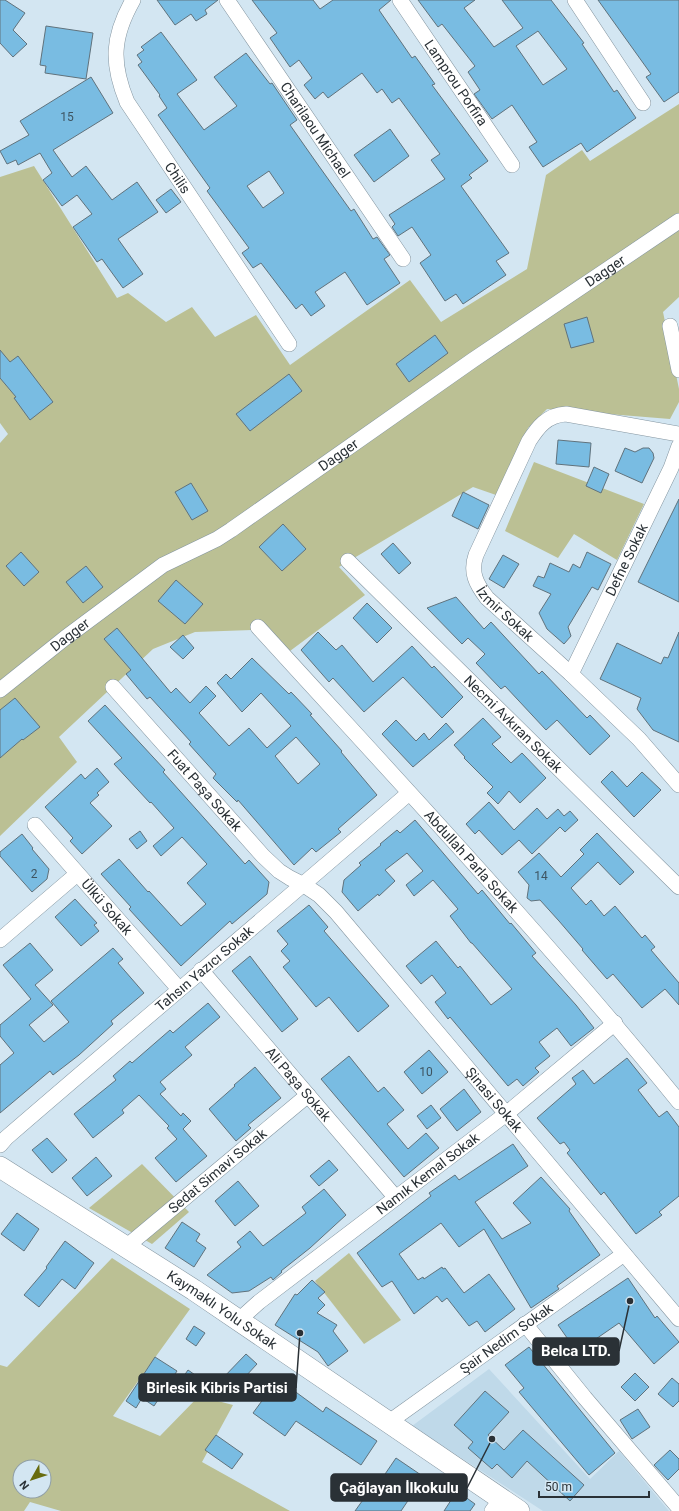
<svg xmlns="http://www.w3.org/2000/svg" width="679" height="1511" font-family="Roboto,sans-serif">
	<rect width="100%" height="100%" fill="#d3e6f2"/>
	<!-- built -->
	<path fill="#bfd9e9" d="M489 1369 590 1479 619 1451 669 1511H543L412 1426Z"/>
	<!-- green -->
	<g fill="#bbc094" fill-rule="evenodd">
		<path d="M679 104V297L663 312 679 389V402L670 419 547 409 528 428 496 495 473 487 339 567 365 595 290 651 252 630 195 632 153 649 59 737 77 762 0 836V443L8 434 0 423V177L34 166 117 298 128 293 166 322 192 307 215 337 256 315 290 365 410 280 441 322 527 269 546 175 582 150 590 161Z"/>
		<path d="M534 462 644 504 617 560 574 534 558 558 505 531Z"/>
		<path d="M142 1164 189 1212 152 1244 89 1208Z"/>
		<path d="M349 1253 401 1320 364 1344 315 1281Z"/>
		<path d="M112 1258 190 1309 113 1416 160 1436 199 1396 233 1405 202 1462 290 1511H61L30 1502 24 1511H0V1365L7 1367ZM20 1467H44V1491H20Z"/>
	</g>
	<!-- building -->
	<g fill="#79bce2" stroke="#60727c" fill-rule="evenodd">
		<path d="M0 0H5L25 13 13 30 27 44 13 57 0 43Z"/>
		<path d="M157 0H218L205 10 207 14 196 21 191 14 175 25Z"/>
		<path d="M252 0H313L320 9 333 0H391L379 10 412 58 415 56 435 84 432 85 488 161 469 175 472 178 461 186 509 253 496 261 506 275 463 304 456 294 445 301 420 263 431 255 412 227 398 236 392 227 395 224 389 215 445 179 431 160 440 154 399 98 392 103 382 89 377 93 362 73 328 98 323 92 315 99 304 85 312 78 299 60 290 67 270 38 277 33Z"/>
		<path d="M418 0H475L464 8 494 47 523 28 502 0H551L584 43 582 44 614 92 617 90 636 118 587 152 581 143 543 167 529 147 537 142 512 105 492 119 474 94 480 90 468 72 475 66 442 24 438 27ZM538 31 567 69 543 85 516 46Z"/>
		<path d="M598 0H679V92L664 102 646 77 651 74Z"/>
		<path d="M46 26 93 33 86 79 45 73 46 66 40 65Z"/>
		<path d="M161 32 197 80 177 94 204 130 237 106 214 77 246 53 270 84 272 83 297 120 290 125 316 162 351 211 354 209 373 239 377 237 390 255 384 259 400 283 367 305 345 272 315 292 325 306 311 316 302 304 296 309 261 263 253 268 242 253 249 248 207 191 210 188 158 115 167 108 159 96 160 95 138 65 142 62 137 55 144 50 141 47ZM269 171 284 193 263 208 247 186Z"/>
		<path d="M91 77 113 113 53 150 72 177 86 166 112 200 137 182 158 212 118 239 143 274 123 288 102 259 97 262 73 227 92 214 77 195 62 206 43 180 52 173 40 153 18 165 16 160 7 164 0 151 29 135 20 121Z"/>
		<path d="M390 129 409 156 374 182 354 155Z"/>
		<path d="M171 189 181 202 166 213 156 200Z"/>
		<path d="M587 317 594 342 571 348 564 324Z"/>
		<path d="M435 335 448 353 409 382 396 364Z"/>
		<path d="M0 350 10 362 18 356 53 402 30 420 14 398 16 397 0 378Z"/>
		<path d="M289 374 302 391 250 431 236 414Z"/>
		<path d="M558 440 591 443 589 467 556 464Z"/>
		<path d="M625 448 635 452 643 448H649L653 453 654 458 642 483 615 471Z"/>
		<path d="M594 467 609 474 601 493 586 486Z"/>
		<path d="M191 483 208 511 192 520 175 492Z"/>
		<path d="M463 492 489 505 478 529 452 516Z"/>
		<path d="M679 499V602L638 582Z"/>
		<path d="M283 524 306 549 282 571 259 547Z"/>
		<path d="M393 543 411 563 399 574 381 554Z"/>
		<path d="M21 552 39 572 24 586 6 566Z"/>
		<path d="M587 552 611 564 598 590 592 587 568 627 571 636 564 644 547 629 539 613 551 594 533 586 538 576 544 578 550 563 569 572 573 564 580 568Z"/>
		<path d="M503 555 519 564 504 588 489 579Z"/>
		<path d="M86 566 103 587 83 603 66 582Z"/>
		<path d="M176 580 203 604 185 624 158 601Z"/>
		<path d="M456 597 484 629 491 622 539 674 542 671 587 718 590 715 610 736 590 755 557 720 546 730 505 686 501 689 476 663 485 654 468 638 462 644 427 608Z"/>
		<path d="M367 603 392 628 377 643 353 618Z"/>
		<path d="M117 628 171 693 176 688 190 703 206 686 216 696 199 713 229 746 249 728 267 748 291 726 261 693 242 712 217 683 226 674 231 679 252 658 289 694 291 692 312 714 310 715 342 751 341 752 377 795 338 829 341 832 316 852 312 848 294 865 238 800 237 802 213 778 216 774 189 744 191 742 150 697 147 699 126 674 131 670 104 639ZM296 737 320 764 298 784 275 756Z"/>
		<path d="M318 632 336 650 342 645 373 682 412 646 432 668 434 666 463 697 442 718 403 677 364 712 333 678 329 682 301 650Z"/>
		<path d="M679 632V742L653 730 637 709 641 698 600 679 617 643 661 664 664 657 668 658Z"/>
		<path d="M183 635 194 648 183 659 170 647Z"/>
		<path d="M15 698 40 727 23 740 22 739 0 758V710Z"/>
		<path d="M105 705 165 770 163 772 245 864 249 860 269 882 267 894 232 924 230 921 181 966 129 909 131 907 101 874 119 859 148 892 149 891 181 926 206 904 187 883 207 864 182 837 161 856 153 846 174 828 151 802 150 803 114 764 122 758 88 721Z"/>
		<path d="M483 718 501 737 492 744 511 763 522 753 546 778 520 803 509 791 498 804 487 793 493 787 464 758 465 757 454 745Z"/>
		<path d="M396 720 416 741 424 733 429 740 446 723 454 732 413 767 382 734Z"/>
		<path d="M97 768 109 782 97 793 99 795 90 803 112 826 82 854 70 841 73 838 45 807 81 774 85 779Z"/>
		<path d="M612 771 627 787 642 772 661 790 634 817 601 782Z"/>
		<path d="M489 802 514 830 537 808 547 819 558 809 564 816 570 811 578 820 565 832 560 827 532 854 519 840 502 855 479 830 475 834 466 824Z"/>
		<path d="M415 820 478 894 482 890 510 924 511 923 536 953 532 956 576 1005 594 1028 571 1046 557 1028 539 1042 550 1056 535 1068 539 1072 523 1086 517 1079 508 1086 450 1017 448 1019 435 1002 446 993 432 975 421 984 406 966 436 941 458 968 460 966 491 1005 512 989 472 943H471L450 916 458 909 433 880 414 896 406 885 423 871 407 853 385 870 395 881 379 896 378 894 358 911 342 892 344 880 361 865 359 863 381 845 380 844 397 830 400 833Z"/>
		<path d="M140 831 147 841 137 849 129 839Z"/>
		<path d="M597 833 634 872 620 885 598 862 571 888 586 905 591 900 604 916 615 906 642 938 645 935 655 947 651 950 679 983V1005L665 989 642 1008 613 974 607 979 582 950 583 949 559 921 540 900 531 901 527 898 529 885 518 872 539 853 561 877 584 854 580 850Z"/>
		<path d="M22 834 33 848 32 849 49 869 47 879 32 892 0 856V852Z"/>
		<path d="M75 899 97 923 94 925 99 931 81 946 55 917Z"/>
		<path d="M309 905 328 927 324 931 389 1006 358 1032 329 997 316 1007 283 967 290 961 281 951 288 944 277 931Z"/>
		<path d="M30 943 53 970 35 985 53 1005 29 1025 44 1042 69 1022 51 1001 113 948 123 959 118 963 144 993 111 1021 113 1024 79 1055 53 1075 50 1071 0 1113V1065L14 1053 0 1036V1025L31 999 3 965Z"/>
		<path d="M250 956 298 1019 282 1032 232 971Z"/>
		<path d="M208 1003 220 1017 185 1047 192 1055 160 1082 166 1089 160 1094 181 1116 183 1113 191 1121 183 1129 207 1156 176 1182 155 1158 177 1139 167 1128 169 1126 139 1095 122 1110 124 1113 93 1138 74 1114 116 1080 113 1076 130 1061 132 1063 170 1030 173 1033Z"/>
		<path d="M429 1050 448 1072 422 1094 404 1072Z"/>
		<path d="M349 1056 378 1092 384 1087 404 1110 387 1124 408 1149 426 1133 439 1148 404 1177 321 1079Z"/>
		<path d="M627 1058 647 1083 638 1090 659 1117 667 1111 679 1127V1196L659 1212 662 1215 636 1234 604 1192 601 1195 576 1164 567 1153 570 1150 564 1142 560 1144 537 1118 576 1084 572 1078 583 1070 594 1084Z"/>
		<path d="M255 1067 281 1098 248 1125 251 1128 236 1141 209 1109 235 1086 234 1085Z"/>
		<path d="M464 1089 481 1112 457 1131 440 1109Z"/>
		<path d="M431 1105 441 1118 427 1129 417 1116Z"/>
		<path d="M47 1138 67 1160 52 1173 32 1150Z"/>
		<path d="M513 1144 528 1166 475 1202 502 1239 531 1223 513 1203 541 1177 570 1209 569 1211 600 1255 557 1286 559 1289 531 1308 484 1229 459 1247 441 1223 399 1254 418 1280 423 1277 424 1279 442 1267 443 1269 445 1268 464 1293 489 1274 515 1309 485 1332 477 1321 469 1326 447 1298 442 1302 437 1296 414 1314 392 1281 382 1287 357 1253 431 1196 429 1193 455 1175 459 1180Z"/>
		<path d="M96 1157 112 1176 87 1196 72 1178Z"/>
		<path d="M329 1160 338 1170 319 1186 310 1176Z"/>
		<path d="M238 1181 259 1206 235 1226 215 1201Z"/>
		<path d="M324 1189 346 1215 310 1248 281 1271 282 1272 273 1280 271 1277 249 1291 232 1293 207 1275 241 1247 237 1242 250 1231 263 1246 306 1213 302 1207Z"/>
		<path d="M17 1213 39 1229 24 1251 1 1234Z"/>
		<path d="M182 1222 200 1234 196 1241 206 1248 194 1267 165 1248Z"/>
		<path d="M65 1241 94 1263 75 1289 62 1279 39 1307 24 1295 47 1268 46 1267Z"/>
		<path d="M628 1278 655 1318 657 1316 679 1342 654 1364 619 1323 577 1352 558 1325Z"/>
		<path d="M312 1280 325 1292 318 1298 325 1305 317 1313 337 1325 333 1331 348 1351 328 1366 318 1352 275 1325 295 1294 297 1295Z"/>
		<path d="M194 1326 205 1333 196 1346 186 1339Z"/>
		<path d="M529 1347 615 1453 589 1475 519 1392 524 1388 505 1365Z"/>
		<path d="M246 1354 257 1364 232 1391 221 1380Z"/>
		<path d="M155 1357 177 1371 154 1406 142 1398 136 1408 126 1401Z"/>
		<path d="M188 1370 198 1377 191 1387 181 1380Z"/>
		<path d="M635 1373 649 1387 635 1401 621 1387Z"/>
		<path d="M672 1378 679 1384V1401L673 1407 658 1394Z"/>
		<path d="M278 1379 323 1412 326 1407 377 1441 361 1465 296 1421 285 1436 253 1413Z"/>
		<path d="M485 1391 509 1412 488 1435 504 1450 523 1430 584 1485 570 1501 527 1461 512 1478 497 1464 492 1469 468 1448 473 1442 454 1425Z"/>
		<path d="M638 1409 650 1427 632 1439 620 1420Z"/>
		<path d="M216 1435 243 1454 232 1469 205 1450Z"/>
		<path d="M670 1450 679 1459V1469L668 1480 654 1465Z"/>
		<path d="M396 1458 424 1477 401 1511H355L365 1497 368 1499Z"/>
		<path d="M457 1491 475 1504 470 1511H444Z"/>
	</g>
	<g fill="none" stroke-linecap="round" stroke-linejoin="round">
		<defs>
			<g id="street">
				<path id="s1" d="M133 0C112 37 111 63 127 102L289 344"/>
				<path id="s2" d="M227 0 403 259"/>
				<path id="s3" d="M400 0 512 165"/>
				<path d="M575 0 643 103"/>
				<path d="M670 326 679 370"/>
				<path id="s4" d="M679 434 566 414C547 415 538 427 529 441L476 555C470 572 476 584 487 598L571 674 639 739 679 785"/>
				<path id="s5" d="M348 561 679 887"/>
				<path id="s6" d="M258 627C400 783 546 938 679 1102"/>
				<path id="s7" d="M571 674 671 468 679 446"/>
				<path id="s8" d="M113 687 263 856 279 871 290 878 304 885 319 895 336 912 679 1319"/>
				<path id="s9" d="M0 690 65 638 163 565 217 539 231 530 473 360 679 221"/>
				<path id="s10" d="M35 825 179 989"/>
				<path d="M0 940 77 874"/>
				<path id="s11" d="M201 970 396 1198"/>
				<path id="s12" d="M0 1145 6 1138C140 1022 276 909 409 793"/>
				<path id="s13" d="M126 1247 308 1095"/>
				<path id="s14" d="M239 1320 259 1302 506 1114 615 1023"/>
				<path d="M525 1324 585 1398 679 1508"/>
				<path id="s15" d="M389 1422 624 1254"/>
				<path d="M492 1511 501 1499"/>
			</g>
			<g id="secondary">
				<path id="s16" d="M0 1167 194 1290 519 1511"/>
			</g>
		</defs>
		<!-- street casing -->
		<use href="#street" stroke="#8495a0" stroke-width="16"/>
		<!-- secondary casing -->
		<use href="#secondary" stroke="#8495a0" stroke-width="22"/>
		<!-- street -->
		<use href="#street" stroke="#fff" stroke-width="15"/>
		<!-- secondary -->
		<use href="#secondary" stroke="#fff" stroke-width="21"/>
	</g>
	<g text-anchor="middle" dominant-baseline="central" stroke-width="3" stroke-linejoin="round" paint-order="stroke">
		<!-- number labels -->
		<g font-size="12" fill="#3e5461">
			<text x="67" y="117">15</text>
			<text x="34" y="874">2</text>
			<text x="541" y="876">14</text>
			<text x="426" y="1072">10</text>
		</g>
		<!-- street labels -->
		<g font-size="14" fill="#2a3136" stroke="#d3e6f2">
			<text stroke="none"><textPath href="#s3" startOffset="100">Lamprou Porfira</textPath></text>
			<text stroke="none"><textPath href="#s2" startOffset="157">Charilaou Michael</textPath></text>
			<text stroke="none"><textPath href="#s1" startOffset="198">Chilis</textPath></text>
			<text stroke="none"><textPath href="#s9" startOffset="737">Dagger</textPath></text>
			<text stroke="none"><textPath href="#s9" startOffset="413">Dagger</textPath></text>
			<text stroke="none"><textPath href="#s7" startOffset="127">Defne Sokak</textPath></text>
			<text stroke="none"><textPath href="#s4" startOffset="359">İzmir Sokak</textPath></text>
			<text stroke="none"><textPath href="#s9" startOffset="89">Dagger</textPath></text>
			<text stroke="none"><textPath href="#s5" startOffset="232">Necmi Avkıran Sokak</textPath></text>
			<text stroke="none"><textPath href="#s8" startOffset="138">Fuat Paşa Sokak</textPath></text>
			<text stroke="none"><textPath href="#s6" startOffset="317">Abdullah Parla Sokak</textPath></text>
			<text stroke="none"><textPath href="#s10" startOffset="109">Ülkü Sokak</textPath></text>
			<text stroke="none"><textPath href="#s12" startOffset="270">Tahsın Yazıcı Sokak</textPath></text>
			<text stroke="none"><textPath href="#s11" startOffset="150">Ali Paşa Sokak</textPath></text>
			<text stroke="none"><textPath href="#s8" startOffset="564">Şinasi Sokak</textPath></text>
			<text stroke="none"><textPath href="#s13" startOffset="119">Sedat Simavi Sokak</textPath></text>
			<text stroke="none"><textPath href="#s14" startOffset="239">Namık Kemal Sokak</textPath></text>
			<text stroke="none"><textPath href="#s16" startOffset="264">Kaymaklı Yolu Sokak</textPath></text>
			<text stroke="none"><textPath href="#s15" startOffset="144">Şair Nedim Sokak</textPath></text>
		</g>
	</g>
	<!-- callouts -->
	<path fill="none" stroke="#2a3136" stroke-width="1.5" d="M630 1301L619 1351M300 1333L296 1388M492 1439L467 1488"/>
	<g fill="#2a3136" stroke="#d3e6f2" stroke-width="1.5">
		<circle cx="630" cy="1301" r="4"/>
		<circle cx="300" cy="1333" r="4"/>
		<circle cx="492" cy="1439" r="4"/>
	</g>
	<g fill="#2a3136" stroke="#2a3136" stroke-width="1.5">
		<rect x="533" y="1338" width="86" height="27" rx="4"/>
		<rect x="139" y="1374" width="157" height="27" rx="4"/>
		<rect x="331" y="1474" width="136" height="27" rx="4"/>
	</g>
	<g font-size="15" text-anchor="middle" font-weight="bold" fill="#fff">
		<text x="576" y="1356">Belca LTD.</text>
		<text x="217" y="1393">Birlesik Kibris Partisi</text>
		<text x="399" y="1493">Çağlayan İlkokulu</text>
	</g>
	<!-- north arrow -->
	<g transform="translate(32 1479) rotate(231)"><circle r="19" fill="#d3e6f2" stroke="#8f9ea7"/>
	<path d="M0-3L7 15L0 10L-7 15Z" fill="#686c0f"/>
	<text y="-6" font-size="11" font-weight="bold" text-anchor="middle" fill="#2a3136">N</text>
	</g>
	<!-- scale -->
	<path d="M539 1491v6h110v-6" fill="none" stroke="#2a3136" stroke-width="2"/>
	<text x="545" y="1491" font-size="12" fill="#2a3136" stroke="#d3e6f2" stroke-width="3" paint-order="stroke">50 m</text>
</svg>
